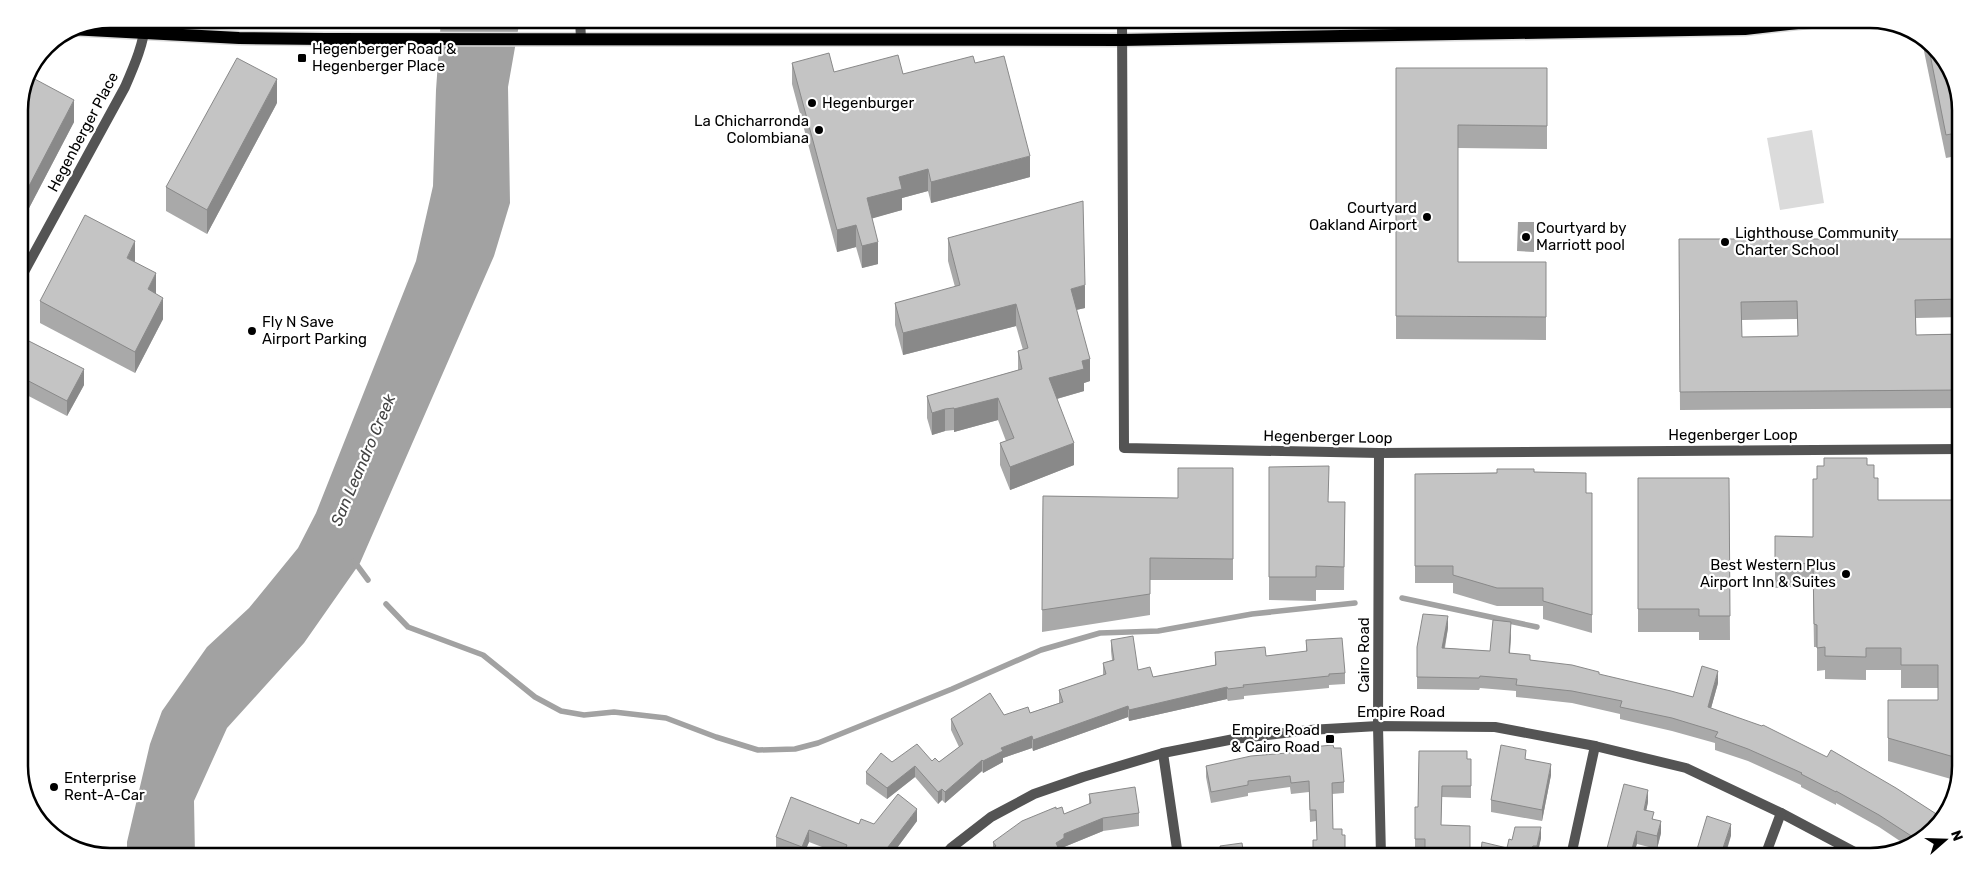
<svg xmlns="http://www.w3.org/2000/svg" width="1980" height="875" font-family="Rubik,sans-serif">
	<rect width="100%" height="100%" fill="#fff"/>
	<!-- garden -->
	<path fill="#dbdbdb" d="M1812 130 1824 203 1780 210 1767 138Z"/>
	<!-- water -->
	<g fill="#a2a2a2">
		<path d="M441 19H520L508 87 510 203 494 256 360 563 304 643 227 728 194 801 195 856H127V842L150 744 162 711 207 647 249 608 298 548 316 513 416 261 433 186 436 90Z"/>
		<path d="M1518 222H1534V252L1517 251Z"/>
	</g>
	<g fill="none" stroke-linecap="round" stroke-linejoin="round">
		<!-- stream -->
		<g stroke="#a2a2a2" stroke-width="5.5">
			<path d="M354 561 368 580"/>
			<path d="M1402 598 1537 627"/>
			<path d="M386 604 408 627 483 655 535 697 561 711 584 715 614 712 666 718 716 737 758 750 795 749 818 743 952 689 1041 650 1100 633 1158 631 1252 614 1355 603"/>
		</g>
		<defs>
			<path id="primary" d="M70 29 239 38 325 39 1121 40 1745 29 1834 19"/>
		</defs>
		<!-- primary casing -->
		<use href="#primary" stroke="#dbdbdb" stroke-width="15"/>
		<!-- minor -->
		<g stroke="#545454" stroke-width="10">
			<path d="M580 19 581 39"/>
			<path d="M1122 19 1124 448 1379 453 1961 449"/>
			<path d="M19 281 125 87C135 64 144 43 146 19"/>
			<path d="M1379 453 1378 726 1381 856"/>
			<path d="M1163 753 1178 856"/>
			<path d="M944 856 951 848 991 817 1034 794 1083 777 1163 753 1234 739 1309 730 1378 726 1495 727 1595 746 1686 768 1781 813 1862 856"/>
			<path d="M1571 856 1595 746"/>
			<path d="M1765 856 1781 813"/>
		</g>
		<!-- primary -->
		<use href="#primary" stroke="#000" stroke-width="12"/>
	</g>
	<!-- wall -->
	<g fill="#a9a9a9" fill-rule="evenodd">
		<path d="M1924 41 1946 59 1961 104V155L1946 158 1924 51Z"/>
		<path d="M792 63 834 72 903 74 975 63 1030 177 931 203 928 191 902 198V210L872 218 878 264 862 268 856 247 837 252 792 84Z"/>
		<path d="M1396 68H1547V149L1458 148V262H1546V340L1396 339Z"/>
		<path d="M277 103 207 234 166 211V187Z"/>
		<path d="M19 104 74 122 28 210 19 205Z"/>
		<path d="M948 238 1085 308 1076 310 1090 381 1084 383V391L1057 399 1074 465 1010 490 1000 465V443L1006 441 998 420 954 432V430L945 431 932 435 927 418V396L1018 370V351L1023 350 1016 326 903 355 895 325V303L955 287 948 261Z"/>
		<path d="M1679 239H1961V317L1916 318V335L1961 334V408L1680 410ZM1797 319 1798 336 1742 337V320Z"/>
		<path d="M135 262 163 319 135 373 40 323V301Z"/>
		<path d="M19 336 84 385 67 416 19 391Z"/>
		<path d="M1867 465 1874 478 1878 500H1961V766L1958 781 1888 761V700H1938V688H1901V670H1866V680L1825 679V670L1817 671V647H1814L1813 586 1775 588V536L1813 537 1817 479Z"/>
		<path d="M1269 467 1329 502H1345L1344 590H1316V601L1269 600Z"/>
		<path d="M1233 468V580H1150V615L1042 632 1043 496 1178 498Z"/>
		<path d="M1534 472 1586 493H1592V633L1543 619V606H1497L1453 593V583H1415V474Z"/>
		<path d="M1638 478H1729L1730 640H1699V632H1638Z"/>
		<path d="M1448 628 1445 648 1490 651 1511 634 1510 653 1530 660 1599 675 1693 697 1718 683 1711 708 1921 841 1906 845 1879 827 1836 803V805L1801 787V785L1748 761 1715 750V743L1672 731 1620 719V714L1572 703 1516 697V691L1480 688 1479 690 1417 689V647Z"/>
		<path d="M1111 640 1138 670 1153 677 1215 665V652L1266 656 1306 652V640L1345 673V684L1329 685V688L1244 696V699L1228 701 1227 699 1129 721 1128 717 1033 751 1032 748 1003 758V762L983 773 982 771 945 803 942 800 938 804 915 777 887 799 866 784V772L892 762 932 761 939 762 959 747 951 730V719L1030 713 1059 703V690L1103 675V663L1112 660 1111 651Z"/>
		<path d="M1334 748 1344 782V793L1332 794 1333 829 1317 840 1316 821 1310 822 1309 792 1291 794 1290 787 1248 793V796L1211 803 1206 777V766Z"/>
		<path d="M1467 759H1471V798L1442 797 1441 825 1470 851 1481 852 1507 848 1512 840 1541 838 1537 856H1425V850H1415V807H1418Z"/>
		<path d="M1526 759 1551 775 1542 821 1491 812V800Z"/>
		<path d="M1089 794 1139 813V826L1103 831 1064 847V850L1061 853 1062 856H990V850L993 848V842L1056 809 1064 814 1089 804Z"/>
		<path d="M791 797 859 824H874L917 821 891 856H842L843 855 809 842 803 856H793L776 849V837Z"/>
		<path d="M1648 802 1646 810 1654 820 1661 833 1657 849 1637 844 1605 856Z"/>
	</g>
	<!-- shaded-wall -->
	<g fill="#898989">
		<path d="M277 79V103L207 234V210Z"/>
		<path d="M74 100V122L28 210V188Z"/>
		<path d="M1030 156V177L931 203V182Z"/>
		<path d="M928 169V191L902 198V210L867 220V198L899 177Z"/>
		<path d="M856 225V247L837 252V230Z"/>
		<path d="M135 241V263L127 258Z"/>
		<path d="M878 242V264L862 268V246Z"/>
		<path d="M156 273V295L148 289Z"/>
		<path d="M1085 285V308L1071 311V289Z"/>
		<path d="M163 298V319L135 373V352Z"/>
		<path d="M1016 304V326L903 355V333Z"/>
		<path d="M1090 359V381L1084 383V391L1049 401V378L1082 361Z"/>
		<path d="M84 369V385L67 416V401Z"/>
		<path d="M998 398V420L954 432V409Z"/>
		<path d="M945 409V431L932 435V413Z"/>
		<path d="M1074 443V465L1010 490V467Z"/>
		<path d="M1448 616V628L1442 660V648Z"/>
		<path d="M1511 622V634L1509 666V653Z"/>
		<path d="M1718 671V683L1708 719V707Z"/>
		<path d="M1227 687V699L1129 721V710Z"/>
		<path d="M1128 706V717L1033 751V740Z"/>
		<path d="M1032 736V748L1003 758V762L983 773V761L1001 748Z"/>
		<path d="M982 760V771L945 803V792Z"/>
		<path d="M1551 764V775L1542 821V810Z"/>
		<path d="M915 766V777L887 799V788Z"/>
		<path d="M942 789V800L938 804V792Z"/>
		<path d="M1648 790V802L1644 822V810Z"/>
		<path d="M917 809V821L891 856H885L888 847Z"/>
		<path d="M1103 818V831L1064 847V850L1056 856V843L1064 834Z"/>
		<path d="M1661 821V833L1657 849V836Z"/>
		<path d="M1731 824V836L1725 856H1722L1723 848Z"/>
		<path d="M1541 827V838L1537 856V846Z"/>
		<path d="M809 830V842L803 856H802V847Z"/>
		<path d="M1637 831V844L1633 856H1630Z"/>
		<path d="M1533 846V856H1530L1531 850Z"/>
		<path d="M1044 852V856H1038Z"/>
	</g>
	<!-- building -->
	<g fill="#c4c4c4" stroke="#898989" fill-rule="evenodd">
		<path d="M1928 44 1946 59 1961 104V132L1946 135Z"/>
		<path d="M829 53 834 72 898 55 903 74 973 56 975 63 1004 56 1030 156 931 182 928 169 899 177 902 189 867 198 878 242 862 246 856 225 837 230 792 63Z"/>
		<path d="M237 58 277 79 207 210 166 187Z"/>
		<path d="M1396 68H1547V126L1458 125V262H1546V317L1396 316Z"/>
		<path d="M31 77 74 100 28 188 19 183V104Z"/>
		<path d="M1083 201 1085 285 1071 289 1090 359 1082 361 1084 369 1049 378 1074 443 1010 467 1000 443 1014 438 998 398 954 409V408L945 409 932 413 927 396 1022 369 1018 351 1028 348 1016 304 903 333 895 303 960 285 948 238Z"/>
		<path d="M85 215 135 241 127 258 156 273 148 289 163 298 135 352 40 301Z"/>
		<path d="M1679 239H1961V299L1915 300 1916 335 1961 334V390L1680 392ZM1797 301 1798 336 1742 337 1741 302Z"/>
		<path d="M19 336 84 369 67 401 19 376Z"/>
		<path d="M1824 458H1867V465H1874V478H1878V500H1961V759L1888 738V700H1938V665H1901V648H1866V657L1825 656V647L1817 648V625L1814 624 1813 563 1775 565V536L1813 537V479H1817V466H1824Z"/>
		<path d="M1329 466 1328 502H1345L1344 567 1316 566V577H1269V467Z"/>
		<path d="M1178 468H1233V559L1150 558V594L1042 610 1043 496 1178 498Z"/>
		<path d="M1497 469H1534V472L1586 473V493H1592V615L1543 601V588H1497L1453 575V566H1415V474L1497 473Z"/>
		<path d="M1638 478H1729L1730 616H1699V609H1638Z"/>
		<path d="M1423 614 1448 616 1442 648 1490 651 1493 620 1511 622 1509 653 1530 655V660L1572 665 1599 672V674L1671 691 1693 697 1702 666 1718 671 1708 707 1762 726 1763 725 1827 757 1831 750 1896 788 1941 817 1921 841 1918 842 1919 841 1879 815 1836 791V792L1801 774 1802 773 1748 749 1715 737 1718 732 1672 718 1620 707 1622 701 1572 691 1516 685 1517 679 1480 676 1479 678 1417 677V647Z"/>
		<path d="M1133 636 1138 670 1150 667 1153 677 1216 665 1215 652 1265 647 1266 656 1307 651 1306 640 1342 638 1345 673 1329 674V676L1243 685 1244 687 1228 689 1227 687 1129 710 1128 706 1033 740 1032 736 1001 748 1003 751 983 761 982 760 945 792 942 789 938 792 915 766 887 788 866 772 881 753 892 762 917 744 932 761 935 758 939 762 963 744 951 719 990 693 1004 715 1028 707 1030 713 1063 702 1059 690 1106 674 1103 663 1114 660 1111 640Z"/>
		<path d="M1333 745 1334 748H1341L1344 782 1332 783 1333 829H1342V835H1345V856H1313V840H1317L1316 810H1310L1309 781 1291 783 1290 776 1248 781V785L1211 792 1206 766 1251 756 1311 751V747Z"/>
		<path d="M1501 745 1526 750 1525 759 1551 764 1542 810 1491 800Z"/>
		<path d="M1419 751H1467V759H1471V786H1442L1441 825 1470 826V851L1481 852 1482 842 1507 848 1509 839 1512 840 1515 827H1541L1537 846H1533L1531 850 1530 856H1425V839H1415V807H1418Z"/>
		<path d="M1624 784 1648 790 1644 810 1654 812 1652 819 1661 821 1657 836 1637 831 1630 856H1605Z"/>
		<path d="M1135 787 1139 813 1103 818 1064 834V838L1056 843 1062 856H1045L1044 852 1038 856H995L990 850 996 846 993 842 1022 821 1056 807V809L1062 807 1064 814 1091 803 1089 794Z"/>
		<path d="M898 794 917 809 888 847 885 856H842L847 845 809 830 802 847 776 837 791 797 859 824 861 819 874 824Z"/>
		<path d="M1707 816 1731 824 1723 848H1725L1722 856H1695Z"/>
		<path d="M1242 843 1244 856H1218V853L1221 852 1220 846Z"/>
		<path d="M1144 854 1145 856H1129Z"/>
	</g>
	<!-- markers -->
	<g fill="#000" stroke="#fff" stroke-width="2">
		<rect x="297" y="53" width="10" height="10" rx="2.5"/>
		<circle cx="812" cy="103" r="5"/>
		<circle cx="819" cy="130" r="5"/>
		<circle cx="1427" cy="217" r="5"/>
		<circle cx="1526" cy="237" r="5"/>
		<circle cx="1725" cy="242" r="5"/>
		<circle cx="252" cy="331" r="5"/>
		<circle cx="1846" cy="574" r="5"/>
		<rect x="1325" y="734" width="10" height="10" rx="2.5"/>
		<circle cx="54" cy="787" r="5"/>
	</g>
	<g text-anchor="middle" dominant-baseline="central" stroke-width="4.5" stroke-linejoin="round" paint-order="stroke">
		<!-- poi labels -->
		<g font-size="15" fill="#000" stroke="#fff" text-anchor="start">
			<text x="312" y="49">Hegenberger Road &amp;<tspan x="312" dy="17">Hegenberger Place</tspan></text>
			<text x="822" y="103">Hegenburger</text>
			<text x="809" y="121" text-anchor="end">La Chicharronda<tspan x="809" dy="17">Colombiana</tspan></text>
			<text x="1417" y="208" text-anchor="end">Courtyard<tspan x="1417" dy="17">Oakland Airport</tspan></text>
			<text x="1536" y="228">Courtyard by<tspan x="1536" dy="17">Marriott pool</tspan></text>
			<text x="1735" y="233">Lighthouse Community<tspan x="1735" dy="17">Charter School</tspan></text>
			<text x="262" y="322">Fly N Save<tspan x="262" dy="17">Airport Parking</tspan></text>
			<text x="1836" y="565" text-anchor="end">Best Western Plus<tspan x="1836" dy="17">Airport Inn &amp; Suites</tspan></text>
			<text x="1320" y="730" text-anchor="end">Empire Road<tspan x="1320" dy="17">&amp; Cairo Road</tspan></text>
			<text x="64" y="778">Enterprise<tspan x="64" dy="17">Rent-A-Car</tspan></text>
		</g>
		<!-- street labels -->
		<g font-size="15" fill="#000" stroke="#fff">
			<text transform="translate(83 132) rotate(-62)">Hegenberger Place</text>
			<text x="1733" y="435">Hegenberger Loop</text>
			<text transform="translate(1328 437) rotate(1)">Hegenberger Loop</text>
			<text transform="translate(1364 655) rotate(-90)">Cairo Road</text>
			<text x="1401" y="712">Empire Road</text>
		</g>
		<!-- water labels -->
		<g font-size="16" font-style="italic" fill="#434343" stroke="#fff">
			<text transform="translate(363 460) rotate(-67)">San Leandro Creek</text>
		</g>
	</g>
	<!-- crop -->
	<path d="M0 0H1980V875H0ZM110 28H1870A82 82 0 0 1 1952 110V766A82 82 0 0 1 1870 848H110A82 82 0 0 1 28 766V110A82 82 0 0 1 110 28Z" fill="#fff" fill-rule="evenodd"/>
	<path fill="none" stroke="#000" stroke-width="2.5" d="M110 28H1870A82 82 0 0 1 1952 110V766A82 82 0 0 1 1870 848H110A82 82 0 0 1 28 766V110A82 82 0 0 1 110 28Z"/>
	<!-- north arrow -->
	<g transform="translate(1945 840) rotate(70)" stroke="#ffffff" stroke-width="4" paint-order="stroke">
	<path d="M0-4L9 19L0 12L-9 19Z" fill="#000000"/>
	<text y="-8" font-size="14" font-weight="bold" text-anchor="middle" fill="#000000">N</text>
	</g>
</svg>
